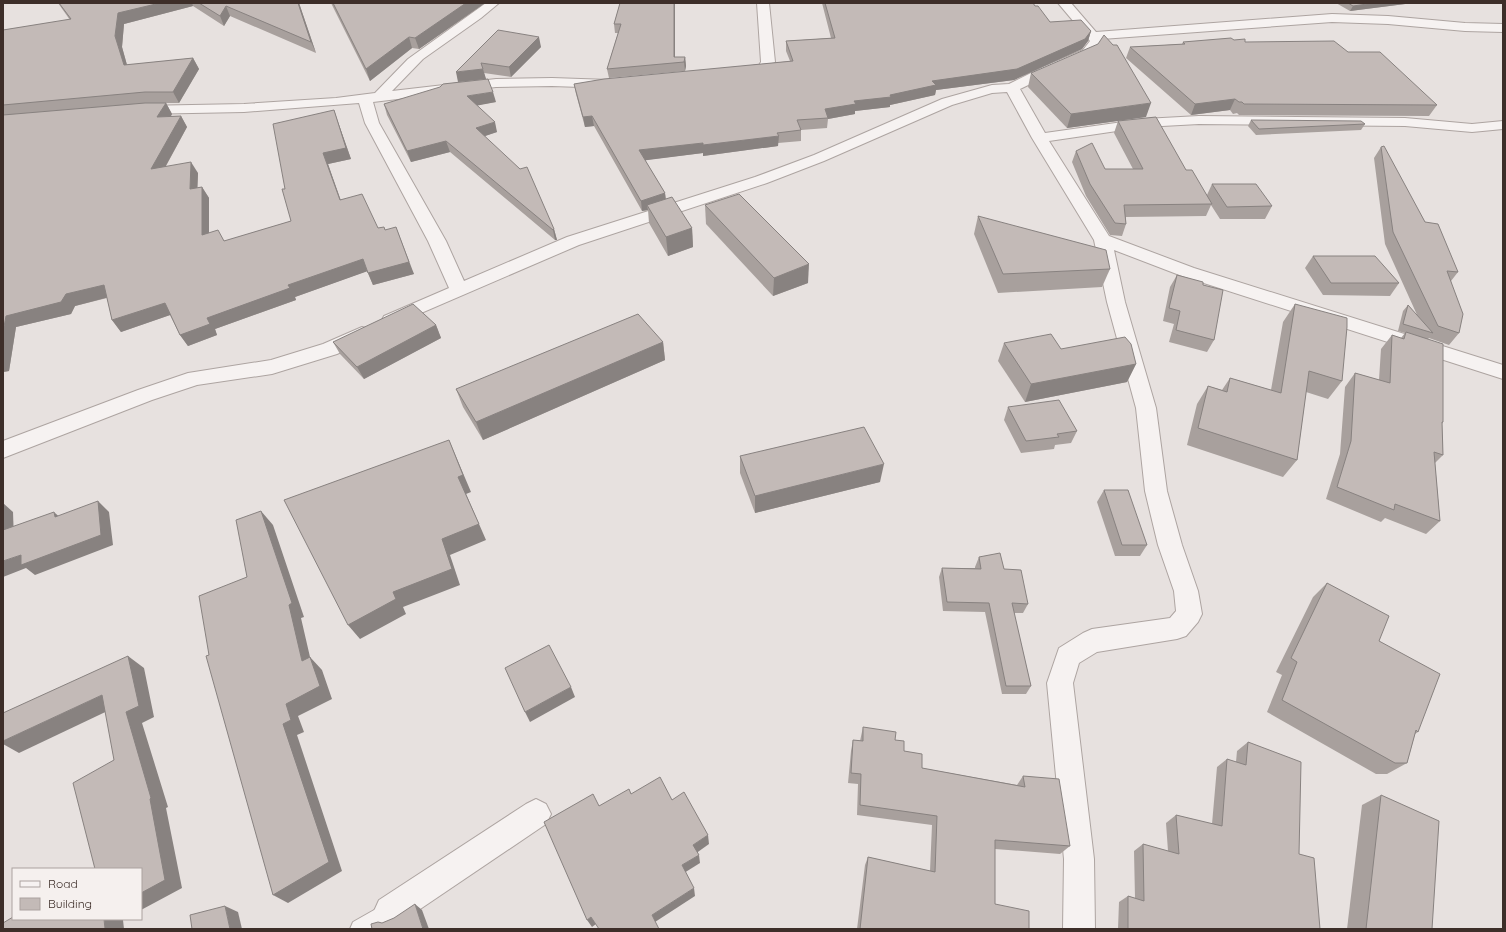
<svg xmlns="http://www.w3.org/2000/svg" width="1506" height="932" font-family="Quicksand,sans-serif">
	<rect width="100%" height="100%" fill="#e7e1df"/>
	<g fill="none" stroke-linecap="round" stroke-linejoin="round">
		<defs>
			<path id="service" d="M390 901 397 904 400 911C391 932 369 929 350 929L353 922Z"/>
			<g id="minor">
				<path d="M486 3H499L481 18 423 59 392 91 496 79 552 78 610 80 615 81 617 84 615 87 610 88 552 86 496 87 373 102 379 123 446 241 464 281 567 237 755 177 814 155 942 99 992 85 1009 84 1043 67 1083 50 1090 41 1058 3H1071L1096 32 1332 14 1388 16 1465 23 1503 24V32L1465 31 1388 24 1332 22 1102 39 1103 41 1093 56 1053 73 1020 89 1045 133 1144 119 1199 116 1405 118 1472 124 1503 121V129L1472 132 1405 126 1199 124 1144 127 1049 141 1109 236 1194 268 1503 365V379L1182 276 1114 250 1125 302 1156 408 1167 491 1182 545 1198 591 1202 614 1198 622 1186 636 1177 639 1097 652 1079 663 1073 683 1094 859 1095 929H1063L1064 859 1047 683 1059 648 1083 633 1092 629 1170 618 1176 611 1174 591 1158 545 1145 491 1136 408 1107 302 1094 240 1032 138 1007 92 992 93 952 105 824 161 767 183 579 245 391 326 384 324 382 320 384 316 449 288 428 241 365 123 359 103 244 112 140 114 135 113 133 110 135 107 140 106 244 104 336 98 375 93 408 59Z"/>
				<path d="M757 3H769L775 62 768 71 740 76 735 75 733 72 735 69 759 65 761 62Z"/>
				<path d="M362 327 369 329 372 334 369 339 337 354 272 374 197 385 152 400 3 458V441L138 390 188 373 271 360 323 344Z"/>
				<path d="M536 799 546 804 551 814 546 824 401 922 390 927 379 922 374 911 379 900 526 804Z"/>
			</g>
		</defs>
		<!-- service casing -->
		<use href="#service" stroke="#ada4a1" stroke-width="2"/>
		<!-- minor casing -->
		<use href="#minor" stroke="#ada4a1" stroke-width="2"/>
		<!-- service -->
		<use href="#service" fill="#f6f2f1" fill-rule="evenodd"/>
		<!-- minor -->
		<use href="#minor" fill="#f6f2f1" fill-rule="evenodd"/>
	</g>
	<!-- wall -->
	<g fill="#a8a09d">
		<path d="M58 3H299L316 53 230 16 224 26 193 6 124 24 122 47 127 65 193 58 199 69 179 103H166L172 114 171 116H181L187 127 166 166 198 173 197 188 202 187 209 198V233L225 241 291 221 285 189 334 110 338 122 351 159 328 164 340 200 378 228 385 230 414 274 373 285 367 271 295 297 296 300 215 329 217 335 188 346 180 335 170 315 121 332 112 320 107 298 75 306 71 314 16 327 9 371 3 372V30L70 20Z"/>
		<path d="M331 3H485L419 49 412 48 370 81Z"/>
		<path d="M620 3 675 57H685L686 66 685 71 609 78 607 69 618 33H615L614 24Z"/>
		<path d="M822 3H1033L1035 6 1050 22 1091 31 1088 41 1082 49 1014 80 936 90 935 95 890 105V107L855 111V114L828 119 827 128 801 130V141L778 143V146L703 156V153L645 160 665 193 666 199 692 228 693 247 668 256 649 223 648 210 642 211 594 126 585 127 576 94 574 84 790 61 786 51V41L831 38Z"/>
		<path d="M1336 3H1413L1350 11Z"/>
		<path d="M498 30 541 47 511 77 484 73 486 79 458 82Z"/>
		<path d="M1234 40 1245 42 1348 52 1437 105 1429 116 1239 115 1237 113 1233 114 1230 110 1191 115 1126 58 1130 47 1182 44 1183 42Z"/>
		<path d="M1031 73 1146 117 1067 128 1028 87Z"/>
		<path d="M496 102 477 105 497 132 485 136 554 229 557 240H555L450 152 411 162 387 115 384 104Z"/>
		<path d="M1251 120 1365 124 1361 130 1256 135 1248 126Z"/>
		<path d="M1118 121 1186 170 1207 195 1212 184 1272 206 1265 219H1220L1211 205 1206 216 1126 217V224L1122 236 1110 235 1086 196 1072 162 1076 151 1105 169H1133L1114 133Z"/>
		<path d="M1381 147 1425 222 1458 272 1451 281 1459 333 1449 345 1429 338 1428 339 1443 422 1442 424 1443 455 1435 463 1440 521 1426 534 1385 518 1381 522 1326 499 1340 454 1345 387 1355 373 1379 380 1381 349 1392 335 1401 338 1405 333 1398 331 1403 311 1408 305 1418 317 1385 244 1374 158Z"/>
		<path d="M705 205 808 283 773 296 706 224Z"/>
		<path d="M978 216 1110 269 1102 287 998 293 974 234Z"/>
		<path d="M1313 256 1399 283 1390 296 1323 295 1305 268Z"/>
		<path d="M1177 275 1203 285 1214 340 1207 352 1169 342 1174 324 1163 321 1170 287Z"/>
		<path d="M1295 304 1342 381 1328 399 1306 392 1297 460 1283 477 1187 445 1197 404 1208 386 1222 390 1230 378 1271 390 1283 322Z"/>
		<path d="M436 325 441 338 364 379 340 354 333 342Z"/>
		<path d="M663 342 665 360 483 440 463 407 456 389Z"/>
		<path d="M1004 343 1061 349 1136 364 1127 382 1025 402 998 361Z"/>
		<path d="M1008 407 1077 431 1071 443 1055 445 1054 449 1021 453 1004 420Z"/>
		<path d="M740 456 880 482 755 513 740 473Z"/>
		<path d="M1104 490 1147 545 1140 556H1115L1097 502Z"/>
		<path d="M979 557 1004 569 1028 604 1023 613H1014L1031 686 1026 694H1002L985 612 943 611 939 577 942 568H975V567Z"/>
		<path d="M1327 583 1379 641 1418 732 1415 734 1407 763 1387 774H1376L1267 712 1282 675 1276 672 1313 597Z"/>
		<path d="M863 727 895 740 904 751 922 768 1017 785 1023 776 1070 846 1060 854 995 849V904L1029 929H857L865 865 868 857 930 871 932 825 857 815 858 784 848 783 851 751 853 740 860 741Z"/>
		<path d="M1248 742 1299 854 1320 929H1118L1119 902 1128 896 1135 898 1134 851 1143 844 1168 851 1166 823 1176 815 1212 824 1217 767 1227 759 1236 762 1237 751Z"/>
		<path d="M1381 795 1432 929H1347L1362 805Z"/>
	</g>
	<!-- shaded-wall -->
	<g fill="#888280">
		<path d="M160 3H192L193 6 124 24 122 47 130 76 124 65 115 36 118 13Z"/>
		<path d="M298 3H299L316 53 311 42Z"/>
		<path d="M466 3H485L419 49 415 38Z"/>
		<path d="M674 3H675V63L674 57Z"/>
		<path d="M1374 3H1413L1350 11 1353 6Z"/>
		<path d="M226 6 230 16 224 26 220 16Z"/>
		<path d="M1091 31 1088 41 1082 49 1014 80 936 90 935 95 890 105V107L855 111V114L828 119 825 109 854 101 890 95 932 81Z"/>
		<path d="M409 37 412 48 370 81 366 69Z"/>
		<path d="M539 37 541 47 511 77 509 67Z"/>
		<path d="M685 57 686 66 685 71 684 62Z"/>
		<path d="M193 58 199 69 179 103 173 92Z"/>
		<path d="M483 69 486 79 458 82 456 72Z"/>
		<path d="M493 92 496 102 470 107 467 96Z"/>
		<path d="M1235 99 1230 110 1191 115 1195 104Z"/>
		<path d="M166 103 172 114 164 128 157 117Z"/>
		<path d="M1151 103 1146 117 1067 128 1071 114Z"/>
		<path d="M334 110 338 122 351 159 328 164 345 212 340 200 323 153Z"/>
		<path d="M181 116 187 127 158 180 151 169Z"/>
		<path d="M592 116 594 126 585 127 583 117Z"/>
		<path d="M495 122 497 132 479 138 476 128Z"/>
		<path d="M779 136 778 146 703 156V145Z"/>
		<path d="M446 141 450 152 411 162 407 151Z"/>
		<path d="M703 143V153L640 161 639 150Z"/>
		<path d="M191 162 198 173 197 201 190 189Z"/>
		<path d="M202 187 209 198V246L202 235Z"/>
		<path d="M665 193 666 204 647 205 648 210 642 211 641 201Z"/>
		<path d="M396 227 414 274 373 285 368 273Z"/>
		<path d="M692 228 693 247 668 256 666 237Z"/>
		<path d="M554 229 557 240H555L553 230Z"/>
		<path d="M363 259 368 271 295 297 296 300 215 329 217 335 188 346 180 335 207 318 288 285Z"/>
		<path d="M809 264 808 283 773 296 774 278Z"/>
		<path d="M104 285 113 296 75 306 71 314 16 327 9 371 3 372V332L6 316 66 294Z"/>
		<path d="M165 303 173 314 121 332 112 320Z"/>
		<path d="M436 325 441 338 364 379 357 367Z"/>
		<path d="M663 342 665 360 483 440 476 422Z"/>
		<path d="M1136 364 1127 382 1025 402 1031 384Z"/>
		<path d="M449 440 471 492 466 494 486 540 450 555 460 585 403 607 406 614 360 639 348 625 393 592 458 477Z"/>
		<path d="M884 464 880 482 755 513V496Z"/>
		<path d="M98 501 109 512 113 545 35 575 26 568 3 577V561L21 555Z"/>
		<path d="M3 503 13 512 14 541 3 533Z"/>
		<path d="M261 511 273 525 304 617 301 618 310 657 322 670 332 699 298 716 304 732 297 735 342 871 288 903 273 895 283 724 286 704 302 661Z"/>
		<path d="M54 512 66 523 55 517Z"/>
		<path d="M128 656 144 668 154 717 142 723 168 807 166 808 182 888 141 910V893L126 712Z"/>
		<path d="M571 687 575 697 530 722 525 712Z"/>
		<path d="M102 695 118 706 19 753 3 744V741Z"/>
		<path d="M708 835 709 844 695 854 693 845Z"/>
		<path d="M699 855 700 863 684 873 682 865Z"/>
		<path d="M694 888 695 896 655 922 652 915Z"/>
		<path d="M415 904 422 910 429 929H423Z"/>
		<path d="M225 906 238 912 242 929H230Z"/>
		<path d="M591 917 596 924 592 927 587 920Z"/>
		<path d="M104 919H125L123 920 124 929H105Z"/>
	</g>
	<!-- building -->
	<g fill="#c3bab7" stroke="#888280">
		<path d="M59 3H160L118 13 115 36 124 65 193 58 173 92H145L3 105V30L71 19Z"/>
		<path d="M199 3H298L311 42 226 6 220 16Z"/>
		<path d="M333 3H466L415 38 409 37 366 69Z"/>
		<path d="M620 3H674V57H685L684 62 607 69 621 24H614Z"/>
		<path d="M825 3H1033L1035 6H1038L1050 22 1081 20 1091 31 1085 39 1017 69 932 81 936 85 890 95 891 97 854 101 856 104 825 109 828 118 797 120 801 130 777 133 779 136 703 145V143L639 150 665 193 641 201 592 116 583 117 574 84 604 79 793 61 786 41 835 38Z"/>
		<path d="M1348 3H1374L1353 6Z"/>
		<path d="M498 30 539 37 509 67 481 63 483 69 456 72Z"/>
		<path d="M1104 35 1113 45H1117L1151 103 1071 114 1031 73 1098 44Z"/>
		<path d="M1231 38 1234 40 1245 39V42L1334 41 1348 52H1380L1437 105 1244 104 1242 102H1239L1235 99 1195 104 1130 47 1185 44 1183 42Z"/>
		<path d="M488 79 493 92 467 96 495 122 476 128 520 169 527 167 554 229 553 230 446 141 407 151 384 104 440 87 443 84Z"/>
		<path d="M145 103H166L157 117 181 116 151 169 191 162 190 189 202 187V235L218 230 224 241 291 221 282 189H285L273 124 334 110 346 148 323 153 340 200 362 194 378 228 384 227 385 230 396 227 409 262 368 273 363 259 288 285 290 288 207 318 210 324 180 335 165 303 112 320 104 285 66 294 61 302 6 316 3 332V115Z"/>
		<path d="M1156 117 1186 170H1192L1212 204 1124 205 1126 224 1115 223 1090 184 1076 151 1092 143 1105 169H1143L1118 121Z"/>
		<path d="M1251 120 1361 121 1365 124 1259 129Z"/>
		<path d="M1384 146 1425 222 1438 224 1458 272 1447 271 1463 314 1459 333 1438 326 1393 232 1381 147Z"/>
		<path d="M1212 184H1256L1272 206 1227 207Z"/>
		<path d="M739 194 809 264 774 278 705 205Z"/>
		<path d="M672 197 692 228 666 237 647 205Z"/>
		<path d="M978 216 1106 250 1110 269 1003 274Z"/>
		<path d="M1313 256H1375L1399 283H1331Z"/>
		<path d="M1177 275 1203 282V285L1223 290 1214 340 1176 330 1180 311 1169 308Z"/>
		<path d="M413 304 436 325 357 367 333 342Z"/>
		<path d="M1295 304 1347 318V327L1342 381 1309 371 1297 460 1198 428 1208 386 1227 392 1230 378 1281 393Z"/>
		<path d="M1408 305 1433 333 1403 324Z"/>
		<path d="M638 314 663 342 476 422 456 389Z"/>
		<path d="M1406 332 1443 344V422H1442L1443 455 1434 452 1440 521 1395 504 1394 510 1337 487 1351 441 1355 373 1390 383 1392 335 1404 339Z"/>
		<path d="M1051 334 1061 349 1125 337 1131 344 1136 364 1031 384 1004 343Z"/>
		<path d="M1059 400 1077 431 1057 434 1059 437 1026 441 1008 407Z"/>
		<path d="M864 427 884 464 755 496 740 456Z"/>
		<path d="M449 440 463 475 458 477 479 524 442 539 452 569 393 592 396 599 348 625 284 500Z"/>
		<path d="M1104 490H1128L1147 545H1122Z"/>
		<path d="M98 501 101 535 21 565V555L3 561V530L54 512 55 517Z"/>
		<path d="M261 511 292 603 289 605 302 661 310 657 320 686 286 704 291 720 283 724 329 862 273 895 206 656 209 655 199 596 247 577 236 520Z"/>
		<path d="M1000 553 1004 569 1021 570 1028 604 1012 603 1031 686H1006L989 603 947 602 942 568 981 569 979 557Z"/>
		<path d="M1327 583 1389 616 1379 641 1440 674 1418 732 1416 730 1407 763H1395L1282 700 1297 662 1291 658Z"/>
		<path d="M549 645 571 687 525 712 505 668Z"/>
		<path d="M128 656 139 706 126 712 151 798 150 799 165 880 141 893V869H95L73 783 114 760 102 695 3 741V713Z"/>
		<path d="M863 727 896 732 895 740 904 741V751L922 754V768L1025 787 1023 776 1059 779 1070 846 995 840V904L1029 911V929H860L868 857 935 872 937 816 860 805 861 774 851 773 853 740 863 741Z"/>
		<path d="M1248 742 1301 762 1299 854 1314 858 1320 929H1128V896L1144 901 1143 844 1179 854 1176 815 1222 826 1227 759 1246 765Z"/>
		<path d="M660 777 672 800 684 792 708 835 693 845 699 855 682 865 694 888 652 915 659 929H599L591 917 587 920 544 822 593 794 599 806 629 789 631 794Z"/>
		<path d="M1381 795 1439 821 1432 929H1366Z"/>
		<path d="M415 904 423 929H372L371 924 378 922 382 923 394 918Z"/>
		<path d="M225 906 230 929H192L190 915Z"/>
		<path d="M13 917V919H104L105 929H3V923Z"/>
	</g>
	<!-- border -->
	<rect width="1506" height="932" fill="none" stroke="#3d2e29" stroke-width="8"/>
	<!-- legend -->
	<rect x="12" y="868" width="130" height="52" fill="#f5f0ee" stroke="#aba29f"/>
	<rect x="20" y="881" width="20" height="6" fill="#f6f2f1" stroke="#aba29f"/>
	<text x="48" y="888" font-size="12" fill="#3d2e29">Road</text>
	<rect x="20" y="898" width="20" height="12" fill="#c3bab7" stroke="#aba29f"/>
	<text x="48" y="908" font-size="12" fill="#3d2e29">Building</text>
</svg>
